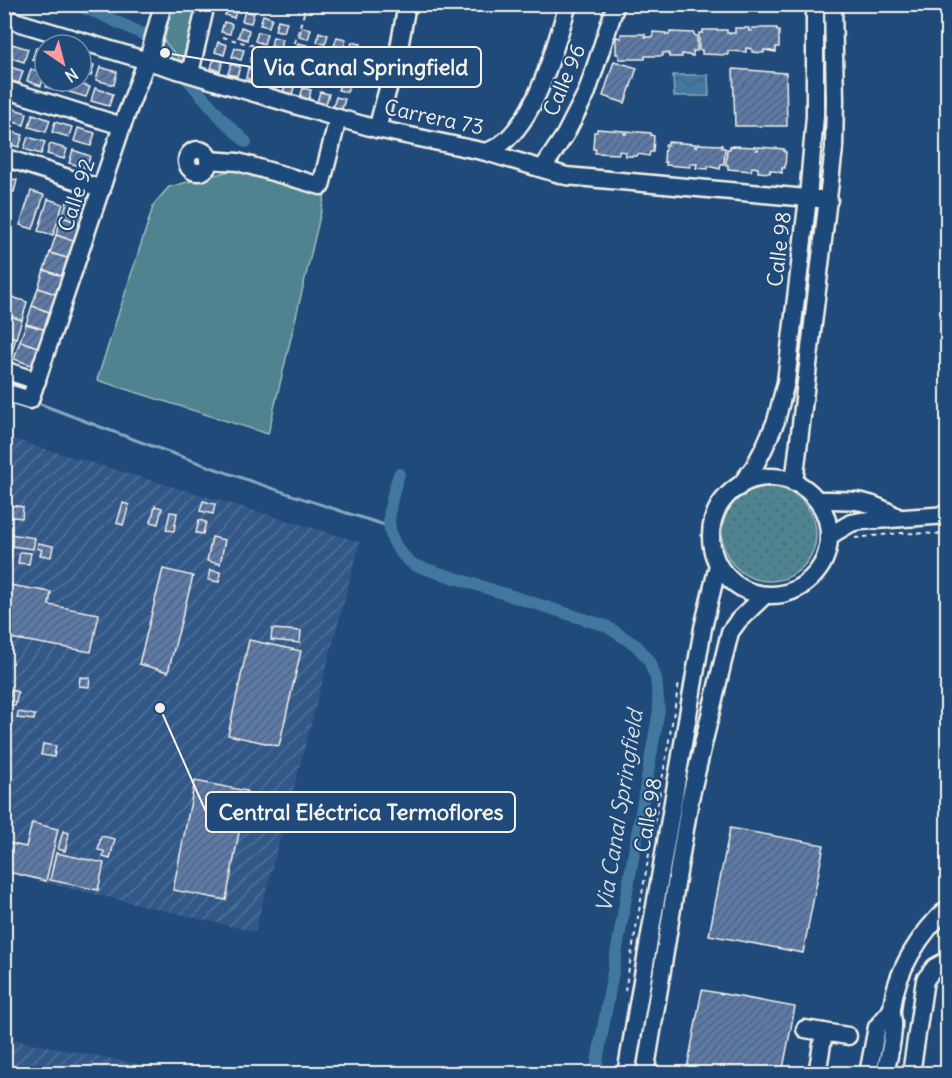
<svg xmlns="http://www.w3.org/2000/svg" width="952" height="1078" font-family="Delius,sans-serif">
	<defs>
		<pattern id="industrial-furrows" width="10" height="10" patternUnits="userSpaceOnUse" patternTransform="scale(1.5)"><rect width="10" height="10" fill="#325888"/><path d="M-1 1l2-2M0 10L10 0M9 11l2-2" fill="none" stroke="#507099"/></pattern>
		<pattern id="grass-dots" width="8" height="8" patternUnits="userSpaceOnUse" patternTransform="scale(1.5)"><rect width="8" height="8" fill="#4f8390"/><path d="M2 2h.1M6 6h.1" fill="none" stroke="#4d6b72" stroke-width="1.8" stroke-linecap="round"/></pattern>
		<pattern id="water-waves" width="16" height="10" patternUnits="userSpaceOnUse" patternTransform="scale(1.5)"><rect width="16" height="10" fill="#42789f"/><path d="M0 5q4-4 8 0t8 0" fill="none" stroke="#456277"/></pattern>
		<pattern id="building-hatch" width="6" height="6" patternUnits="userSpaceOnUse" patternTransform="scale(1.5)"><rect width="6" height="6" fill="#5d7aa7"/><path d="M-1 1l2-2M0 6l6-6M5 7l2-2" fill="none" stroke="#54647b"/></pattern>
	</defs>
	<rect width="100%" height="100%" fill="#1f4a7a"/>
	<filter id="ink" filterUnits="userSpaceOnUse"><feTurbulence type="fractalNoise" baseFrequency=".0167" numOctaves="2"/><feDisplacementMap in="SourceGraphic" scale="12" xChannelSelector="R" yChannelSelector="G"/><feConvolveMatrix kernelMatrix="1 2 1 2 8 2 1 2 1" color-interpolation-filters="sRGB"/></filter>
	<g filter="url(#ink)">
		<!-- industrial -->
		<g fill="url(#industrial-furrows)">
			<path d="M5 437 360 542 255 932 5 873Z"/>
			<path d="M5 1038 185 1073H5Z"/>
		</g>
		<!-- grass -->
		<circle fill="url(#grass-dots)" stroke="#a2babc" stroke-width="1.5" cx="769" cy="534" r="47"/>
		<!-- green -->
		<g fill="#4f8390" stroke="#a2babc" stroke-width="1.5">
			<path d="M172 5H197L182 62 164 41Z"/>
			<path d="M237 169 325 195 268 434 97 380 154 204 169 187Z"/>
		</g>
		<!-- water -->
		<path fill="url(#water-waves)" stroke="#89a8bc" stroke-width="1.5" d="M673 75H708L709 96H674Z"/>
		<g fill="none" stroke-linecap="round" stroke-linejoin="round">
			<!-- stream -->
			<path stroke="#89a8bc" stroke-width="3" d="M35 402C151 447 269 489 388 526"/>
			<!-- canal -->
			<g stroke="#42789f" stroke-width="12">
				<path d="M74 4 102 15 145 35 165 53 223 120 246 142"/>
				<path d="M399 474C388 510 379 539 414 565L606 626 637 646 648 659 656 678 659 710 595 1074"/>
			</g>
		</g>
		<!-- building -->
		<g fill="url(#building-hatch)" stroke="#f4f1e8" stroke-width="1.5">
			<path d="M228 5 237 8 234 18 225 15Z"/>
			<path d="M245 11 254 13 251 23 242 21Z"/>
			<path d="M263 15 272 18 269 27 260 25Z"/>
			<path d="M278 20 287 22 284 32 275 30Z"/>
			<path d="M224 22 232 24 230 34 221 32Z"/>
			<path d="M241 27 249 30 247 40 238 37Z"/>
			<path d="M302 27 311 29 308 39 299 37Z"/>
			<path d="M735 28H749V31H752V28H777V31H779V47H776V52L764 50V53L752 52V49L746 48V52L728 51V55L702 54V50H699V33H703V30H727V33H735Z"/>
			<path d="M258 32 267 34 264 44 255 41Z"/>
			<path d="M319 32 328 35 325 44 317 42Z"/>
			<path d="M653 32 666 33V35H669L670 32 694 33V35L697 36V51H693V56L682 54V57H669V53H663V56H645V59H619V54H616V37L621 38V34H645V37H653Z"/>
			<path d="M273 37 282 39 280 49 271 46Z"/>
			<path d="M337 37 346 39 343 49 334 46Z"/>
			<path d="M218 42 227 45 224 55 215 52Z"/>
			<path d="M352 42 361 44 359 54 350 51Z"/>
			<path d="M298 43 307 45 304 55 295 53Z"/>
			<path d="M12 44 28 49 24 62 8 57Z"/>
			<path d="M36 48 45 50V64L32 60Z"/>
			<path d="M235 48 244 50 241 60 232 57Z"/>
			<path d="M253 52 262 54 259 64 250 62Z"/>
			<path d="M214 59 223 61 220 71 211 68Z"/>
			<path d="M81 61 94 65 91 76 81 73Z"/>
			<path d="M614 61 637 68 625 103 603 96Z"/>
			<path d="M231 64 240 67 237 76 228 74Z"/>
			<path d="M7 66 23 71 19 83 4 79Z"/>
			<path d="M100 67 117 72 114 85 96 80Z"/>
			<path d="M248 68 257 71 254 81 246 78Z"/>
			<path d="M31 69 45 73 41 86 27 81Z"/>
			<path d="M733 69 786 73 787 126H735Z"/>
			<path d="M341 80 350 83 347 92 338 90Z"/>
			<path d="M48 81H67L63 92 46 87Z"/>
			<path d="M72 82 90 87 86 97 69 92Z"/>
			<path d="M286 82 295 85 292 94 283 92Z"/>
			<path d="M95 88 113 94 109 106 91 101Z"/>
			<path d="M303 88 311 90 309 100 300 98Z"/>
			<path d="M320 92 329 94 326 104 317 102Z"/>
			<path d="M336 97 345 99 342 109 333 107Z"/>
			<path d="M14 109 27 113 24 125 10 121Z"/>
			<path d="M33 114 50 120 46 132 29 127Z"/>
			<path d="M55 122 72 127 69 137 52 132Z"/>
			<path d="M78 128 95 133 91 146 74 141Z"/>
			<path d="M597 129 624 131V134H626V131L651 133V135L654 136 653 152H650L649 156 638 154 637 156H625L626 152 619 151V154L595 153 596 149H593L594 132H597Z"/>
			<path d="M9 131 23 135 19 147 5 143Z"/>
			<path d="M28 137 45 142 41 154 24 149Z"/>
			<path d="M668 142 695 144V147H697V144L722 145V148H725L724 164H721L720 169 708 166V169L696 168 697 164H690V167L666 165V162H664L665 145H668Z"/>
			<path d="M50 144 67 149 64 159 47 154Z"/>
			<path d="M730 146 756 147V150H758L759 147 784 149V152H786L785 168H782V173L770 170V173L758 172V168L752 167 751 171 728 169V165H726L727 149H730Z"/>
			<path d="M73 150 90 156 87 168 69 163Z"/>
			<path d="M8 178 17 180 14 192 5 189Z"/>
			<path d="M31 191 44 195 33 229 20 225Z"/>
			<path d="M48 199 63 204 53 235 38 231Z"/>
			<path d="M68 199 88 206 82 224 62 217Z"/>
			<path d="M62 217 82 224 76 242 56 235Z"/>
			<path d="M56 235 76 242 70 259 50 253Z"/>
			<path d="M50 253 70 259 64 277 44 270Z"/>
			<path d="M44 270 64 277 58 295 38 288Z"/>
			<path d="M38 288 58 295 52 313 32 306Z"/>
			<path d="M12 297 27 302 22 320 6 315Z"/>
			<path d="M32 306 52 313 46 330 26 324Z"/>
			<path d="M6 315 22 320 16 338 4 334Z"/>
			<path d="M26 324 46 330 40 348 20 341Z"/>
			<path d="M4 334 16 338 11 355 4 353Z"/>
			<path d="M20 341 40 348 34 366 14 359Z"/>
			<path d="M203 501 215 504 213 514 200 511Z"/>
			<path d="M123 503 129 505 123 525 117 523Z"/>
			<path d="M4 504 23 507 22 518 4 516Z"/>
			<path d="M155 506 162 508 158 524 151 522Z"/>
			<path d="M170 512 177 513 174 531 166 530Z"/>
			<path d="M199 520 206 522 203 534 196 533Z"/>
			<path d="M4 533 35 538 33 549 4 545Z"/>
			<path d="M212 537 225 540 220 564 207 561Z"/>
			<path d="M38 543 53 546 51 557 40 555 42 550 37 548Z"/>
			<path d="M4 548H12L11 562 4 561Z"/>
			<path d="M20 552 31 553 29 564 18 563Z"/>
			<path d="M163 569 193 576 168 672 139 664Z"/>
			<path d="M210 570 220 572 219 582 208 580Z"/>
			<path d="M4 584 51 592 49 605 99 614 91 652 4 637Z"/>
			<path d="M272 629 301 631 300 643 271 640Z"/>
			<path d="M249 640 301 651 279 746 228 735Z"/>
			<path d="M80 677 90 678 89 687 79 686Z"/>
			<path d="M11 690 18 692 15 706 8 704Z"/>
			<path d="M18 712 35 715 34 720 17 718Z"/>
			<path d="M43 744 56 746 54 757 41 755Z"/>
			<path d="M195 781 247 791 226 900 173 890Z"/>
			<path d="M32 823 58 829 46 881 4 871V842L26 847Z"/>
			<path d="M730 828 824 845 803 953 709 935Z"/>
			<path d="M63 831 69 833 65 851 58 849Z"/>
			<path d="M101 836 115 839 110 859 103 857 104 851 98 850Z"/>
			<path d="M56 853 104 863 98 890 50 880Z"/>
			<path d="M702 990 795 1007 782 1074H686Z"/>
		</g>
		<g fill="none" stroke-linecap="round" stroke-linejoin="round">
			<defs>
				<g id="minor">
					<path d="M4 18 338 118 377 129 486 152 566 176 829 200"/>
					<path d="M190 73 206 4"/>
					<path d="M4 89 122 126"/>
					<path d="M377 129 399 48 407 4"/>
					<circle cx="198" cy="161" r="11"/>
					<path d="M486 152C533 137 555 47 568 4"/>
					<path d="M4 157 102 189"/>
					<path d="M208 160 238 162 321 186 338 118"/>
					<path d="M543 168 565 135 587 92 616 4"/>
					<path d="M4 370 37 381"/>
					<path d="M4 392 30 400 122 126 150 52 163 4"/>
					<circle cx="770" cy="536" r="59"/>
					<path d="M794 483 834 148 835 100 833 4"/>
					<path d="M738 488 754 467 764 448 776 421 786 382 808 198 815 116V4"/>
					<path d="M817 500C853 500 867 498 899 518"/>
					<path d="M829 536 851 523 861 521 948 515"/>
					<path d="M805 1029 848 1036"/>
					<path d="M626 1074 703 628 718 565"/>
					<path d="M645 1074 690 799 730 632 738 621 765 595"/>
					<path d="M817 1074 824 1032"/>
					<path d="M868 1074 877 1027 892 1009"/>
					<path d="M885 1074C888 1059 893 1042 893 1027 894 1021 891 1015 892 1009 895 972 921 932 948 908"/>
					<path d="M911 1074 925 980 935 967 948 960"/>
				</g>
			</defs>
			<!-- minor casing -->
			<use href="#minor" stroke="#f4f1e8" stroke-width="21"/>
			<!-- path -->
			<g stroke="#f4f1e8" stroke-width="2" stroke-dasharray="4.5 4.5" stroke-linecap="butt">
				<path d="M223 37 361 76"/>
				<path d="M4 40 7 32"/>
				<path d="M281 86 307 4"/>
				<path d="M855 538 901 533 948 534"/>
				<path d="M625 991 679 683"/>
			</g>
			<!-- minor -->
			<use href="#minor" stroke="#1f4a7a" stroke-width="16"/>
		</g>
	</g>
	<g text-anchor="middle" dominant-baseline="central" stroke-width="4.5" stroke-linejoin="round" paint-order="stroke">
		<!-- street labels -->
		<g font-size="21" fill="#f4f1e8" stroke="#1f4a7a">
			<text transform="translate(564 80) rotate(-67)">Calle 96</text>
			<text transform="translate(434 117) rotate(12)">Carrera 73</text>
			<text transform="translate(76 195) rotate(-72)">Calle 92</text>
			<text transform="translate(779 249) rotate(-83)">Calle 98</text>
			<text transform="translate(648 815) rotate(-80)">Calle 98</text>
		</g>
		<!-- water labels -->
		<g font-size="22" font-style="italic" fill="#d9dfdd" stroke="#1f4a7a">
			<text transform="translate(619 811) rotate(-81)">Via Canal Springfield</text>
		</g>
	</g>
	<!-- callouts -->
	<path fill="none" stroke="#f4f1e8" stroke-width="2" d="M165 53L252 67M160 708L206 812"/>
	<g fill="#f4f1e8" stroke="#1f4a7a" stroke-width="2">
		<circle cx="165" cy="53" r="6"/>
		<circle cx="160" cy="708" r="6"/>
	</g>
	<g fill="#1f4a7a" stroke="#f4f1e8" stroke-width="2">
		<rect x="252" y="47" width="229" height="40" rx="6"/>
		<rect x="206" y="792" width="309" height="40" rx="6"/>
	</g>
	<g font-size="22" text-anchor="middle" font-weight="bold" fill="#f4f1e8">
		<text x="366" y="75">Via Canal Springfield</text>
		<text x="361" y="820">Central Eléctrica Termoflores</text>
	</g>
	<!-- margin -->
	<rect width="952" height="1078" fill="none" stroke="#1f4a7a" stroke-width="24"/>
	<rect x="12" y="12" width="928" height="1054" fill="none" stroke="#f4f1e8" stroke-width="2" filter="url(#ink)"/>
	<!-- north arrow -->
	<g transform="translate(63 63) rotate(145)"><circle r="28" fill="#1f4a7a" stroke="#748da6" stroke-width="1.5"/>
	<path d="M0-4.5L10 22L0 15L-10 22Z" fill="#ff9aa2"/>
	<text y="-9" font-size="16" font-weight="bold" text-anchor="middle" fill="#f4f1e8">N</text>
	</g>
</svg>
